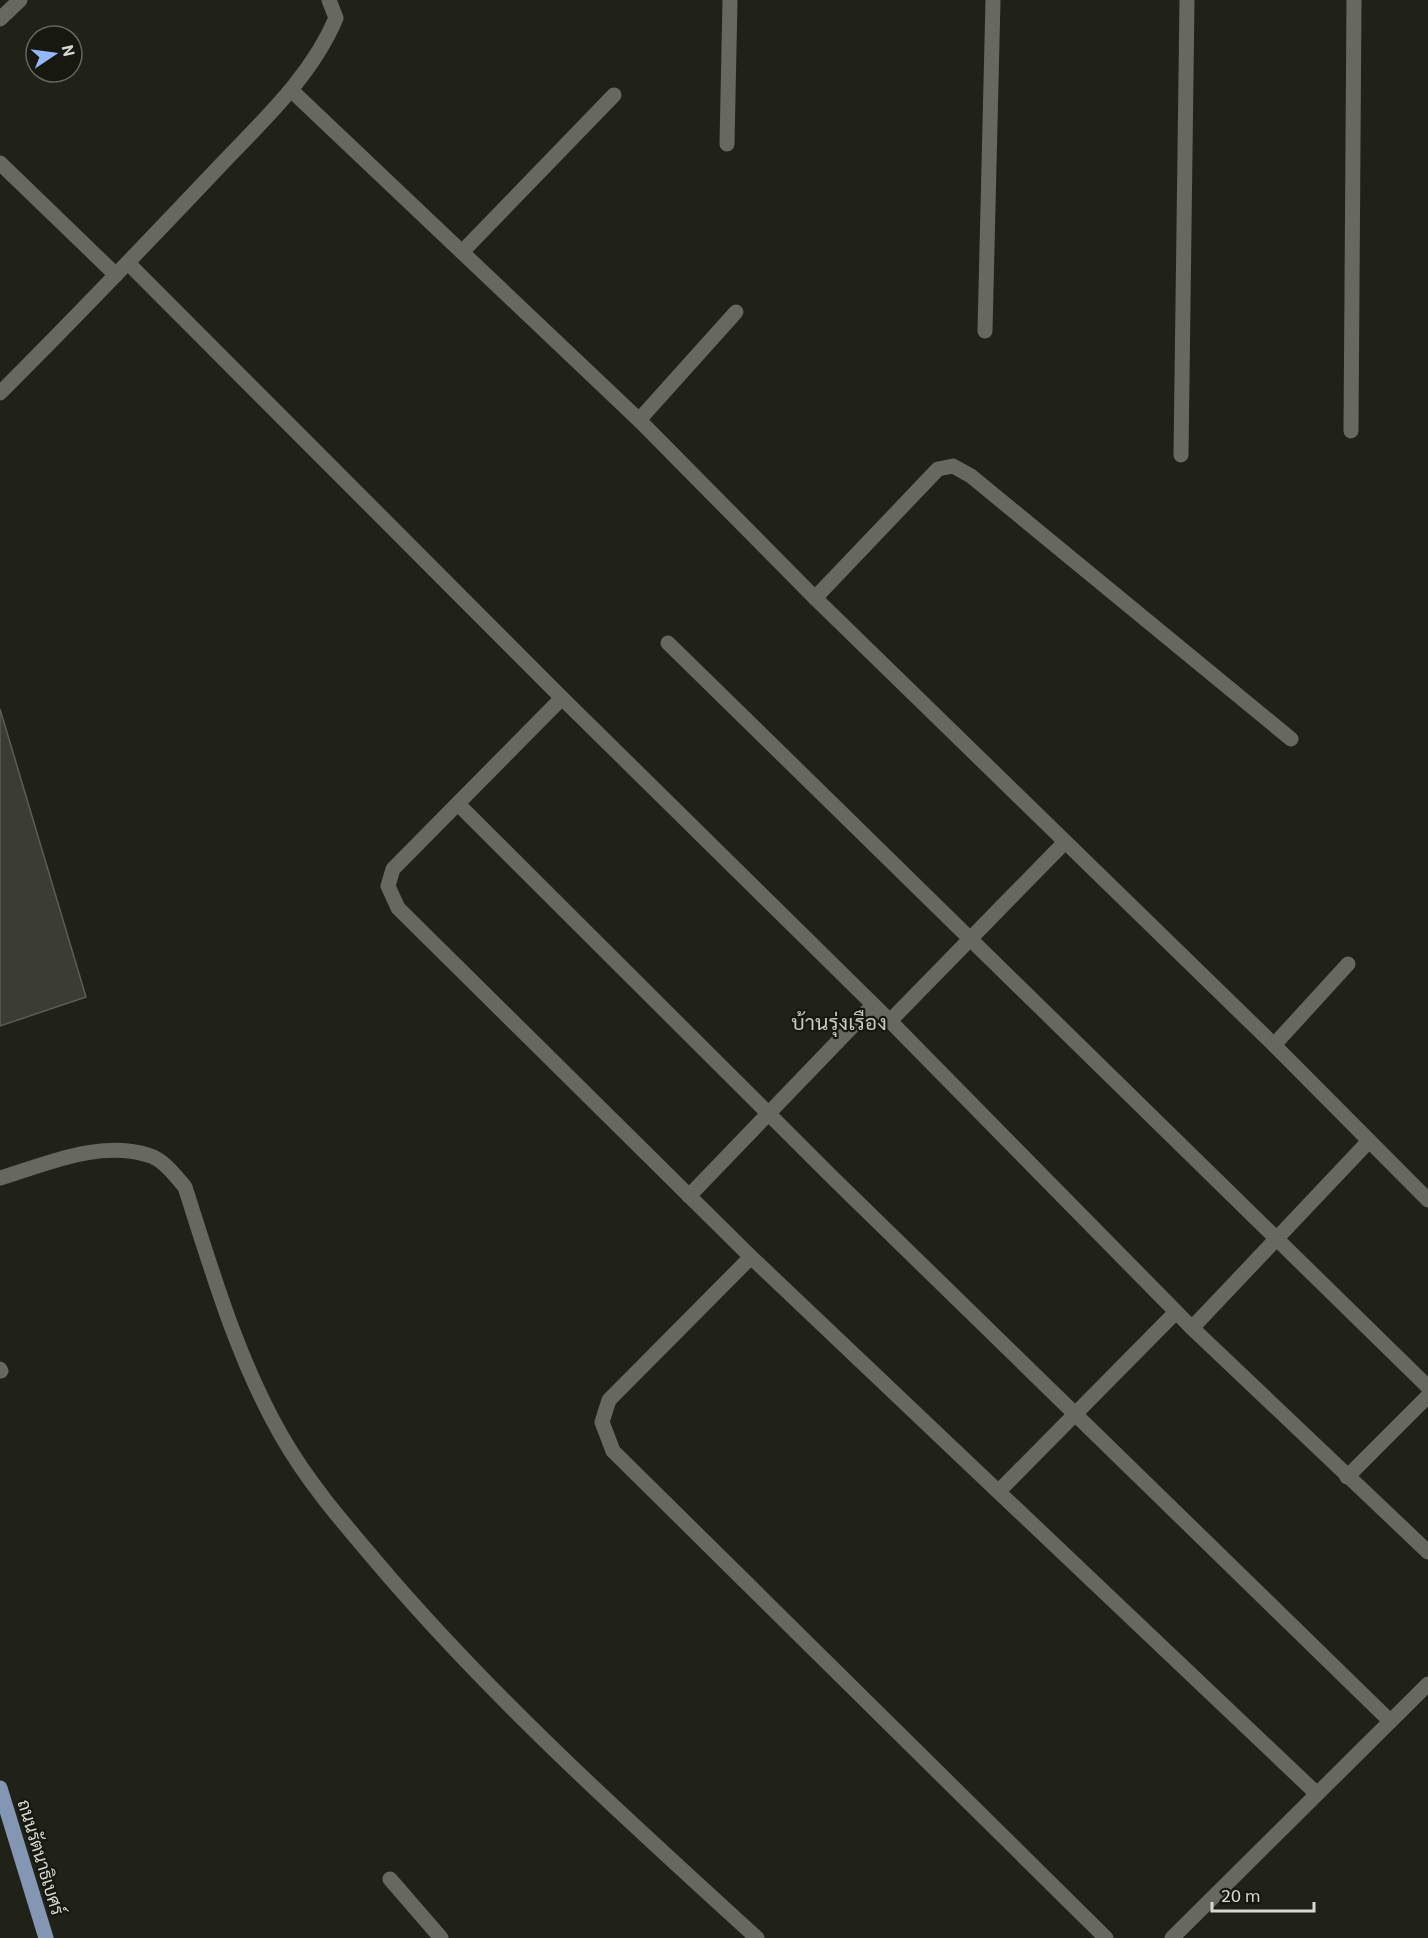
<svg xmlns="http://www.w3.org/2000/svg" width="1428" height="1938" font-family="Georgia,Sarabun,serif">
	<rect width="100%" height="100%" fill="#202218"/>
	<!-- building -->
	<path fill="#3b3d33" stroke="#5c5e53" stroke-width="1.5" d="M0 709 86 997 0 1026Z"/>
	<g fill="none" stroke-linecap="round" stroke-linejoin="round">
		<!-- minor -->
		<g stroke="#67695e" stroke-width="15">
			<path d="M0 19 20 0"/>
			<path d="M291 90 639 420 815 598 1274 1045 1428 1200"/>
			<path d="M727 144 730 0"/>
			<path d="M0 163 116 275"/>
			<path d="M462 252 614 95"/>
			<path d="M128 263 562 698 890 1021 1192 1328 1428 1552"/>
			<path d="M985 331 993 0"/>
			<path d="M0 393C73 320 144 246 215 171 259 124 311 78 336 18L329 0"/>
			<path d="M639 420 736 312"/>
			<path d="M1351 431 1354 0"/>
			<path d="M1181 455 1187 0"/>
			<path d="M815 598 938 469 953 466 971 476 1291 739"/>
			<path d="M668 643 1428 1387"/>
			<path d="M562 698 393 869 388 886 398 908 751 1257 1316 1793"/>
			<path d="M458 804 834 1179 1390 1721"/>
			<path d="M890 1021 1065 842"/>
			<path d="M1274 1045 1348 964"/>
			<path d="M0 1178C47 1164 98 1140 148 1155 163 1159 175 1175 185 1187 212 1271 237 1358 281 1435 311 1488 353 1534 392 1580 504 1709 631 1823 757 1938"/>
			<path d="M689 1196 873 1005"/>
			<path d="M751 1257 609 1400 602 1422 613 1451 1106 1938"/>
			<path d="M1192 1328 1369 1141"/>
			<path d="M0 1369 1 1371"/>
			<path d="M1347 1477 1428 1396"/>
			<path d="M999 1491 1176 1312"/>
			<path d="M390 1879 441 1938"/>
			<path d="M1172 1938 1428 1684"/>
		</g>
		<!-- major -->
		<path stroke="#8396b4" stroke-width="15" d="M0 1788 46 1938"/>
	</g>
	<g text-anchor="middle" dominant-baseline="central" stroke-width="4.5" stroke-linejoin="round" paint-order="stroke">
		<!-- street labels -->
		<g font-size="18" fill="#d7d8d2" stroke="#17180f">
			<text transform="translate(42 1857) rotate(73)">ถนนรัตนาธิเบศร์</text>
		</g>
		<!-- quarter labels -->
		<g font-size="21" fill="#c7c9bd" stroke="#17180f">
			<text x="839" y="1021">บ้านรุ่งเรือง</text>
		</g>
	</g>
	<!-- north arrow -->
	<g transform="translate(54 54) rotate(77)"><circle r="28" fill="#17180f" stroke="#64655d" stroke-width="1.5"/>
	<path d="M0-4.5L10 22L0 15L-10 22Z" fill="#93b7fd"/>
	<text y="-9" font-size="16" font-weight="bold" text-anchor="middle" fill="#d7d8d2">N</text>
	</g>
	<!-- scale -->
	<path d="M1212 1902v9h102v-9" fill="none" stroke="#d7d8d2" stroke-width="3"/>
	<text x="1221" y="1902" font-size="18" fill="#d7d8d2" stroke="#17180f" stroke-width="4.5" paint-order="stroke">20 m</text>
</svg>
